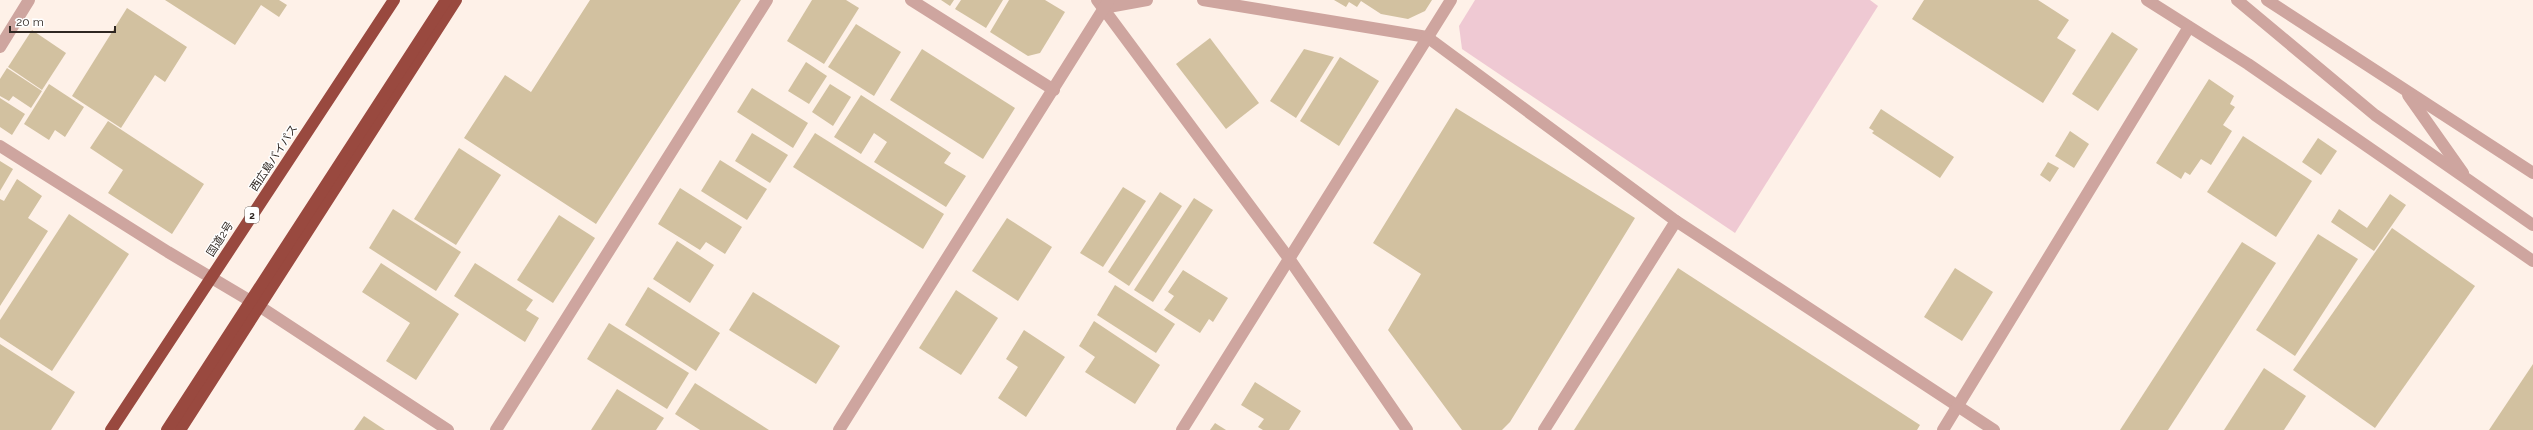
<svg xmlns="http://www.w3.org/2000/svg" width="2533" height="430" font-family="Raleway,'Noto Sans JP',sans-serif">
	<rect width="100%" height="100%" fill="#fef1e8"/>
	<!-- green -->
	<path fill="#efc9d3" d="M1475 0H1870L1878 6 1735 233 1462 49 1459 26Z"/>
	<!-- building -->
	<g fill="#d2c1a0">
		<path d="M165 0H279L287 5 279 17 261 5 235 45Z"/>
		<path d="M590 0H741L596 224 464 138 505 75 531 92Z"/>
		<path d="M812 0H846L859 8 824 64 787 41Z"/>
		<path d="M941 0H954L950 6Z"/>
		<path d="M961 0H1003L986 28 955 9Z"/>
		<path d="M1009 0H1045L1065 12 1040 53 1028 56 990 32Z"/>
		<path d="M1334 0H1432L1425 11 1408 19 1381 14 1361 1 1357 7 1349 2 1346 7Z"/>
		<path d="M1924 0H2038L2069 20 2057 38 2076 50 2043 103 1912 19Z"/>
		<path d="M127 8 187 47 165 82 155 75 121 128 72 96Z"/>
		<path d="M856 24 901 52 874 96 828 67Z"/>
		<path d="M32 30 66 53 42 90 8 67Z"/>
		<path d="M2112 32 2138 49 2098 111 2072 94Z"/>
		<path d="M1210 38 1259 103 1226 129 1176 64Z"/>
		<path d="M922 49 1015 108 983 159 890 100Z"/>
		<path d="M1304 49 1334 57 1296 118 1270 101Z"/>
		<path d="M1340 57 1379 81 1339 146 1300 121Z"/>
		<path d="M806 62 827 76 809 104 788 91Z"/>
		<path d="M7 68 42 91 31 108 13 96 9 101 0 96V79Z"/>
		<path d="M2209 79 2234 96 2230 104 2235 107 2223 125 2232 131 2211 165 2201 159 2190 175 2185 172 2181 179 2156 163Z"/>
		<path d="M49 84 84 107 65 137 55 130 49 140 24 124Z"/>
		<path d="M830 84 851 97 833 126 812 112Z"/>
		<path d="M752 88 808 123 793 148 737 112Z"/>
		<path d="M861 95 951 153 944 163 966 176 946 207 874 162 887 142 874 133 861 154 834 137Z"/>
		<path d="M0 98 25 114 12 135 0 127Z"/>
		<path d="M1456 108 1635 218 1510 422 1502 430H1462L1388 330 1421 274 1373 243Z"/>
		<path d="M1881 109 1954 157 1940 178 1872 133 1874 131 1869 128Z"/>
		<path d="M108 121 204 184 172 234 108 193 123 170 90 148Z"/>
		<path d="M2070 131 2089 144 2074 168 2055 156Z"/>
		<path d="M752 133 788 155 770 183 735 161Z"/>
		<path d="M815 133 944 214 923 249 793 167Z"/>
		<path d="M2243 136 2312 181 2276 237 2207 192Z"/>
		<path d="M2318 138 2337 151 2321 175 2302 162Z"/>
		<path d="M459 148 501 175 456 245 414 219Z"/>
		<path d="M720 160 767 189 747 220 701 191Z"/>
		<path d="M0 161 13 169 0 191Z"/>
		<path d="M2048 162 2059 168 2050 182 2040 175Z"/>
		<path d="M17 179 42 196 28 218 48 231 0 306V199L4 201Z"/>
		<path d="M1123 187 1146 201 1103 267 1080 253Z"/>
		<path d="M680 188 742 227 725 254 706 242 700 250 658 224Z"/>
		<path d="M1160 192 1182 206 1129 286 1108 272Z"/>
		<path d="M2390 194 2406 205 2374 251 2331 222 2339 209 2367 228Z"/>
		<path d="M1194 198 1213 210 1153 302 1134 290Z"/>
		<path d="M393 209 461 252 436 291 369 248Z"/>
		<path d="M69 214 129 254 52 371 0 337V320Z"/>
		<path d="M559 215 595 238 553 303 517 280Z"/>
		<path d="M1007 218 1052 247 1018 301 972 271Z"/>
		<path d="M2392 228 2475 286 2375 428 2293 370Z"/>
		<path d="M2318 234 2358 259 2295 356 2256 330Z"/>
		<path d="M677 241 714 265 690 303 653 279Z"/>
		<path d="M2242 242 2276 263 2168 430H2120Z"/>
		<path d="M381 263 459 314 416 380 386 361 410 323 362 292Z"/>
		<path d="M475 263 533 300 526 310 539 318 525 342 454 296Z"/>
		<path d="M1678 268 1920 425 1917 430H1574Z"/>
		<path d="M1955 268 1993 292 1962 341 1924 317Z"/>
		<path d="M1183 270 1228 298 1213 322 1209 319 1200 333 1164 310 1174 296 1168 292Z"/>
		<path d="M1115 285 1175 324 1156 353 1097 315Z"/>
		<path d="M648 287 720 333 696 371 625 325Z"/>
		<path d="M956 290 998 318 961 375 919 348Z"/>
		<path d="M753 292 840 346 816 384 729 330Z"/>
		<path d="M1094 321 1160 365 1135 404 1085 372 1095 357 1079 346Z"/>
		<path d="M609 323 689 373 667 409 587 359Z"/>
		<path d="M1024 330 1065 357 1026 417 998 398 1018 367 1006 359Z"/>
		<path d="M0 344 75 392 51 430H0Z"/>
		<path d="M2533 364V430H2489Z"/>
		<path d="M2264 368 2306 396 2284 430H2224Z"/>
		<path d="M1255 382 1301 411 1289 430H1263L1258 427 1264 419 1241 405Z"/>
		<path d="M695 383 769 430H700L675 414Z"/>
		<path d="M617 389 664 418 656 430H591Z"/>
		<path d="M364 416 385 430H354Z"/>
		<path d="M1215 423 1226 430H1210Z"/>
	</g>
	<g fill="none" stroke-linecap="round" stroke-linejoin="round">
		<!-- minor -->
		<g stroke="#cea59f" stroke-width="12">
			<path d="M911 0 1054 90"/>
			<path d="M1097 0 1290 260 1407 430"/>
			<path d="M1203 0 1427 37 1676 221 1994 430"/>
			<path d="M2147 0 2248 64 2533 261"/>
			<path d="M2237 0 2375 115 2533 225"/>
			<path d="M2267 0 2533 173"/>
			<path d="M1103 8 1147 0"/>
			<path d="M0 47 29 0"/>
			<path d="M2408 95 2463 173"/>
			<path d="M0 146 168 252 259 306 448 430"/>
			<path d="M496 430 767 0"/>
			<path d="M839 430 1109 0"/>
			<path d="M1182 430 1451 0"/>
			<path d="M1544 430 1676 221"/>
			<path d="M1943 430 2189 27"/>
		</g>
		<!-- highway -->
		<path stroke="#99493f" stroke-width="12" d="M180 430 456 0"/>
		<!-- highway-bridge -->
		<g stroke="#99493f" stroke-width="12">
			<path d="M111 430 394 0"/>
			<path d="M167 430 446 0"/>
		</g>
	</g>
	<g text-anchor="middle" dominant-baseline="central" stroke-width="3" stroke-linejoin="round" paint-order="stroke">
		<!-- shield labels -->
		<rect fill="#fff" stroke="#6d6864" stroke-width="1" x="245" y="207" width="14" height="16" rx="3"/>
		<g font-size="10" font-weight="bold" fill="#2f2722">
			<text x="252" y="215">2</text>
		</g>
		<!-- street labels -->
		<g font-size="11" fill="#2f2722" stroke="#fff">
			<text transform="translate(274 158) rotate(-57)">西広島バイパス</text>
			<text transform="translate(220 239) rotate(-57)">国道2号</text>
		</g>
	</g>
	<!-- scale -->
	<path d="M10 26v6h105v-6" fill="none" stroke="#2f2722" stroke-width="2"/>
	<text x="16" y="26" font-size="12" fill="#2f2722" stroke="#ffffff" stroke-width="3" paint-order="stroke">20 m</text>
</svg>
